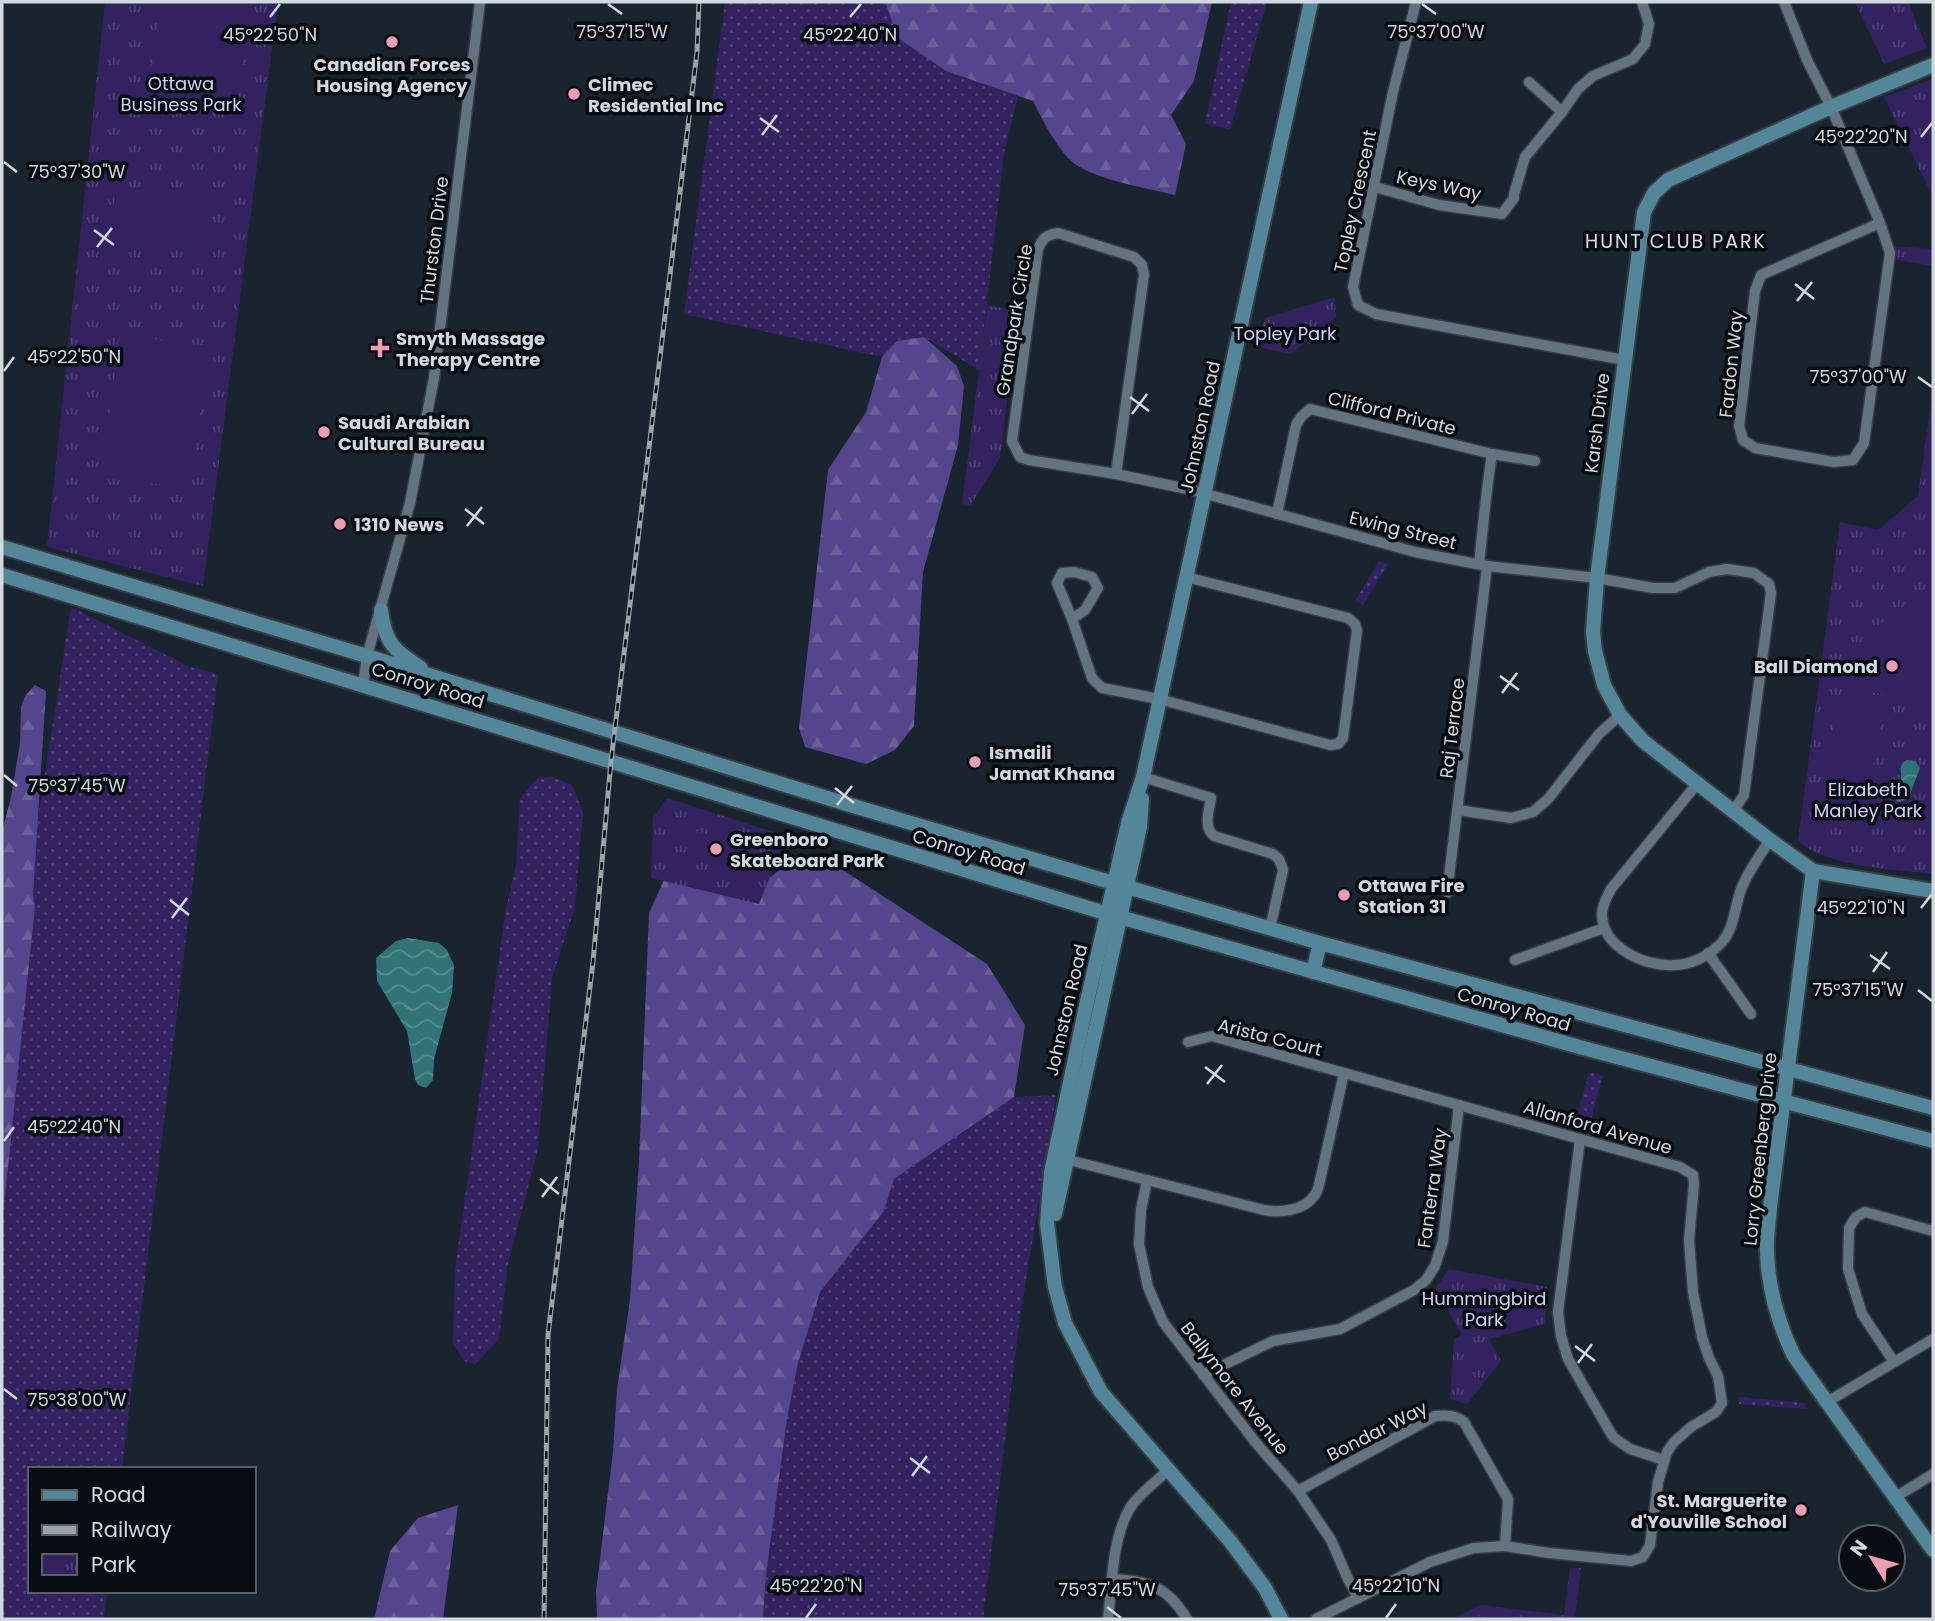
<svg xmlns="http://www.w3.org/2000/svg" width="1935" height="1621" font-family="Poppins,sans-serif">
	<defs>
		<pattern id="grass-dots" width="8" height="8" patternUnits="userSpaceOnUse" patternTransform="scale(1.75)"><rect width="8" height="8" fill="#322360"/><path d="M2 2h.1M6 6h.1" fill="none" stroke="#4f4276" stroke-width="1.8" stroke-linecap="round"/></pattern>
		<pattern id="forest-firs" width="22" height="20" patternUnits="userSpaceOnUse" patternTransform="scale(1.75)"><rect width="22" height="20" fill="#54468c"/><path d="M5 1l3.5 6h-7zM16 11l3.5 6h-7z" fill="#6c609c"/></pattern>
		<pattern id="park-tufts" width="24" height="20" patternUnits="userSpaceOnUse" patternTransform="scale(1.75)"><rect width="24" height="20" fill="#322360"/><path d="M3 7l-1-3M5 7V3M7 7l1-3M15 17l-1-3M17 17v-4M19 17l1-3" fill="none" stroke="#4f4276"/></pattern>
		<pattern id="water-waves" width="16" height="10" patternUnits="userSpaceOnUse" patternTransform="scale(1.75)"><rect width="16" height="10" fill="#317476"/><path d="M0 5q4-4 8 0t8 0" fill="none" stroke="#578d8f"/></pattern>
	</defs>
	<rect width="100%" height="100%" fill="#19242e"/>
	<!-- grass -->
	<g fill="url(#grass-dots)">
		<path d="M725 2H885L899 38 946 71 1018 96 1004 154 979 370 924 337 897 341 882 357 684 314Z"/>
		<path d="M1231 2H1267L1230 130 1205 123Z"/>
		<path d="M1379 561 1388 564 1363 605 1355 601Z"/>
		<path d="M71 607 188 666 218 674 122 1469H30V1591H107L104 1619H2V1049Z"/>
		<path d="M550 776 572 785 583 812 575 907 552 978 538 1149 508 1263 499 1339 475 1365 464 1361 453 1344 455 1269 506 908 516 866 520 798 538 778Z"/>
		<path d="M1589 1072 1603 1076 1589 1127 1575 1123Z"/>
		<path d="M1056 1095 1020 1317 983 1619H763L766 1575 787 1419 798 1363 820 1292 884 1211 894 1179 1014 1097Z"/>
		<path d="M1739 1397 1804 1403 1808 1409 1739 1404Z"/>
	</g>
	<!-- forest -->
	<g fill="url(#forest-firs)">
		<path d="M885 2H1212L1194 81 1171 115 1186 144 1175 195C1147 188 1087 179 1068 158 1053 141 1043 121 1033 101L946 71 898 38Z"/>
		<path d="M924 337 957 366 964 386 958 445 923 572 914 726 895 750 866 764 805 747 799 728 828 470 866 412 882 357 897 341Z"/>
		<path d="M35 685 46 691 33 896 35 906 2 1225V832L11 797 20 743 21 707 25 696Z"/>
		<path d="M786 865 840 868 987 964 1025 1025 1014 1097 894 1179 884 1211 820 1292 798 1363 787 1419 766 1575 763 1619H597L596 1591 613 1452 617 1389 630 1300 639 1161 649 913 669 869 745 897Z"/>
		<path d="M458 1505 443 1619H374L390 1551 418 1518Z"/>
	</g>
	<!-- park -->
	<g fill="url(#park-tufts)">
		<path d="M105 2H278L203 586 47 547Z"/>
		<path d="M1855 2H1908L1927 48 1884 64Z"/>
		<path d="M1933 79V197L1884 97Z"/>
		<path d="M1892 246 1933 249V266L1893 259Z"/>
		<path d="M1335 297 1336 318 1290 354 1258 347 1265 318Z"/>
		<path d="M987 306 1018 310 1000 458 971 505 962 504Z"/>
		<path d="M1933 390V874C1893 869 1830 868 1798 841L1840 522 1878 530 1918 496Z"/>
		<path d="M667 798 786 836 759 904 651 878 653 818Z"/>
		<path d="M1449 1269 1547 1287 1545 1324 1489 1339 1501 1361 1467 1404 1450 1399 1454 1339 1462 1335 1436 1288Z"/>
		<path d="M1570 1568H1581L1575 1617 1583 1619H1453L1481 1605 1564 1615Z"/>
	</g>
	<!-- garden -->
	<g fill="#322360">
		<path d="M160 2H249L236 110 148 100Z"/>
		<path d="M116 186 214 199 206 254 109 241Z"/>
		<path d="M119 335 207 346 190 488 102 478Z"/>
		<path d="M1933 591V704L1843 687 1860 644 1891 613 1930 592Z"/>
		<path d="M1838 698 1883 706 1869 792 1824 785Z"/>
		<path d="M697 831 742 845 735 866 691 853Z"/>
	</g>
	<!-- water -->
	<g fill="url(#water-waves)">
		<path d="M1907 760 1915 761 1920 768 1909 797 1906 800 1898 802 1894 798 1893 794C1895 789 1900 785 1901 779 1902 770 1897 766 1907 760Z"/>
		<path d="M408 938 439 943 447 950 454 965 452 993 434 1059 433 1080 426 1088 418 1085 415 1079 407 1031 377 981 376 958 396 941Z"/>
	</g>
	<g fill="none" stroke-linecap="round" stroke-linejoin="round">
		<defs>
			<g id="street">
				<path d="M1416 2 1393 92 1353 287 1358 305 1376 314 1624 360"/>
				<path d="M1784 2 1807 60 1831 107 1880 223 1890 253 1864 443 1853 460 1834 462 1755 448 1743 440 1739 426 1755 291 1761 275 1880 223"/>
				<path d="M1529 82 1562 112"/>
				<path d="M1375 187 1439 205 1502 214 1514 198V194L1525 157 1562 112 1578 89 1593 76 1633 59 1645 44 1649 24 1642 2"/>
				<path d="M1058 233 1134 257 1142 265 1144 275 1116 474 1029 460 1020 457 1012 441 1038 249C1043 238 1046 235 1058 233Z"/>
				<path d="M1116 474 1192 490 1415 552 1487 566 1597 578 1653 588H1675L1709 572 1727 569 1754 573 1769 584 1771 593 1744 795 1733 811"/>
				<path d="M1277 514 1296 425 1301 417 1310 409 1492 454 1535 461"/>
				<path d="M1479 564C1483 527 1486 491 1492 454"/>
				<path d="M1072 619 1057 583 1062 573 1074 572 1092 577 1098 588 1085 610 1072 619 1092 678 1102 688 1159 699 1330 745 1338 744 1343 738 1357 631 1355 624 1348 618 1186 577"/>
				<path d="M363 685 367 656 410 503 434 378 480 2"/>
				<path d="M1143 777 1211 798C1209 811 1203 827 1214 836L1273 854 1279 859 1283 870 1270 929"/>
				<path d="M1697 784 1611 889C1607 897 1602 905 1602 914 1602 948 1646 967 1674 965 1690 965 1707 957 1718 946 1735 932 1734 906 1742 887 1749 870 1760 855 1770 840"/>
				<path d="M1458 810 1511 818 1533 812 1548 799 1599 734 1620 715"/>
				<path d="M1447 893 1487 566"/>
				<path d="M1708 953 1751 1014"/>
				<path d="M1515 960 1604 928"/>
				<path d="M1188 1042 1212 1036 1680 1167 1693 1175 1694 1184 1689 1240 1693 1292 1702 1337 1709 1358 1718 1376 1722 1403 1716 1412 1691 1427 1674 1442 1667 1452 1658 1482 1650 1545 1643 1557 1631 1561 1549 1553 1505 1546 1474 1548 1430 1562 1316 1619"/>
				<path d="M1580 1139 1558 1312 1561 1336 1568 1359 1613 1437 1630 1449 1664 1460"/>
				<path d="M1061 1158 1264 1210C1279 1213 1304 1211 1314 1196 1317 1193 1318 1189 1319 1185L1344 1073"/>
				<path d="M1147 1180 1141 1210 1139 1244 1148 1287 1163 1322 1256 1443 1298 1491 1331 1540 1348 1579 1358 1598"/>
				<path d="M1894 1362 1862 1314 1848 1269 1849 1228 1856 1217 1865 1212 1933 1231"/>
				<path d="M1203 1375 1273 1341 1340 1329 1414 1290 1426 1280 1435 1266 1443 1241 1459 1105"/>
				<path d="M1827 1402 1933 1339"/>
				<path d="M1298 1491 1435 1416C1447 1415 1455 1415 1464 1422L1508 1499 1505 1546"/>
				<path d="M1894 1498 1933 1474"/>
				<path d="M1113 1579C1149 1581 1168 1587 1187 1619"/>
				<path d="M1108 1619C1112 1585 1112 1538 1130 1508 1139 1494 1156 1482 1168 1470"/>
			</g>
			<g id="secondary">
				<path d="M1933 65 1831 107 1668 180 1654 193 1644 212 1597 578 1593 632 1595 651 1604 685 1620 715 1643 741 1770 840 1813 871 1933 891"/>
				<path d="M2 547 367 656 850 805 1127 887 1320 943 1933 1108"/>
				<path d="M2 575 1095 910 1583 1048 1933 1141"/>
				<path d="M381 610C385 644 394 650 421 668"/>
				<path d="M1813 871 1770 1207C1769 1222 1766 1237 1767 1251 1768 1288 1778 1323 1794 1356L1933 1550"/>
				<path d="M1313 972 1320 943"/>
				<path d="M1055 1214 1140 827 1142 799"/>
				<path d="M1281 1619 1265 1588 1230 1541 1101 1392 1065 1323 1055 1287 1047 1223 1051 1173 1086 1006 1128 823 1143 777 1311 2"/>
			</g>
		</defs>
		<!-- street casing -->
		<use href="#street" stroke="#353e46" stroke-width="13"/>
		<!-- secondary casing -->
		<use href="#secondary" stroke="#353e46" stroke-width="18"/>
		<!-- street -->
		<use href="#street" stroke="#65737e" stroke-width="10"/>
		<!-- secondary -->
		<use href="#secondary" stroke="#548699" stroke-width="14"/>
		<defs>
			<path id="rail" d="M544 1619 548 1335 593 962 611 761 697 52 699 2"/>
		</defs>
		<!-- rail casing -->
		<use href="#rail" stroke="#9ca4ab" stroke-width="5"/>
		<!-- rail -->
		<use href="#rail" stroke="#080d11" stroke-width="2.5" stroke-dasharray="8" stroke-linecap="butt"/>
	</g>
	<!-- ticks -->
	<path fill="none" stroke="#d1d8de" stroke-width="2.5" d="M608 4 622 14M1422 4 1436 14M270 17 280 4M850 17 861 4M760 118 779 132M762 135 777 115M1921 137 1932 123M4 162 17 172M94 230 114 245M97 247 112 228M1795 284 1814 299M1797 301 1812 282M4 371 14 357M1918 377 1932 387M1130 397 1149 411M1132 414 1147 394M465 509 484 524M467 526 482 507M1500 676 1519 690M1502 693 1517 673M4 775 17 786M835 788 854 803M837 805 852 786M170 900 189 915M1921 908 1932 894M172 918 187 898M1870 955 1890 969M1873 972 1887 952M1918 990 1932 1001M1205 1067 1225 1082M1207 1084 1222 1065M4 1141 14 1127M540 1179 559 1194M542 1197 557 1177M1575 1346 1595 1361M1578 1363 1592 1344M4 1389 17 1399M910 1458 930 1473M912 1476 927 1456M1107 1607 1121 1618M806 1618 816 1604M1386 1618 1396 1604"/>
	<!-- markers -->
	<g fill="#f09ab5" stroke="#080d11" stroke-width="2.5">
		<circle cx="392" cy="42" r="7"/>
		<circle cx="574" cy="94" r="7"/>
		<path d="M376.5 337.5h7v7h7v7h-7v7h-7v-7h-7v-7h7z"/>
		<circle cx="324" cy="432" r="7"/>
		<circle cx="340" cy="524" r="7"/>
		<circle cx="1892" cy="666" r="7"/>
		<circle cx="975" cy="762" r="7"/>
		<circle cx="716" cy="849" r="7"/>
		<circle cx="1344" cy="895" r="7"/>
		<circle cx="1801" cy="1510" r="7"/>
	</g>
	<g text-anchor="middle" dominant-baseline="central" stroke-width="7" stroke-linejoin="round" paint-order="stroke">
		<!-- poi labels -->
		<g font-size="18" font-weight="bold" fill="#d1d8de" stroke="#080d11" text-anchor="start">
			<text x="392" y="64" text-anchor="middle">Canadian Forces<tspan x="392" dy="21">Housing Agency</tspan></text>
			<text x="588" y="84">Climec<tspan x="588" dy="21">Residential Inc</tspan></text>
			<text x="396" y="338">Smyth Massage<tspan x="396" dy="21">Therapy Centre</tspan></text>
			<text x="338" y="422">Saudi Arabian<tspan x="338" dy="21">Cultural Bureau</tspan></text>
			<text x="354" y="524">1310 News</text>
			<text x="1878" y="666" text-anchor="end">Ball Diamond</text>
			<text x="989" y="752">Ismaili<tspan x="989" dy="21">Jamat Khana</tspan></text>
			<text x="730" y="839">Greenboro<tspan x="730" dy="21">Skateboard Park</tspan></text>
			<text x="1358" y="885">Ottawa Fire<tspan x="1358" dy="21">Station 31</tspan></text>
			<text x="1787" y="1500" text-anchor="end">St. Marguerite<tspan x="1787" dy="21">d'Youville School</tspan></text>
		</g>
		<!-- park labels -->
		<g font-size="18" fill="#d5d0f9" stroke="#080d11">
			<text x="181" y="83">Ottawa<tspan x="181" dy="21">Business Park</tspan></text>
			<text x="1285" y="333">Topley Park</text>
			<text x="1868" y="789">Elizabeth<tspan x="1868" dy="21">Manley Park</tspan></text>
			<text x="1484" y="1298">Hummingbird<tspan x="1484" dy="21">Park</tspan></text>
		</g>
		<!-- street labels -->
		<g font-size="18" fill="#d1d8de" stroke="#080d11">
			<text transform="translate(1439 185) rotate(12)">Keys Way</text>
			<text transform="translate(1355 201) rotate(-78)">Topley Crescent</text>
			<text transform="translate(434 240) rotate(-83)">Thurston Drive</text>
			<text transform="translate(1014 320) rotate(-81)">Grandpark Circle</text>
			<text transform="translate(1731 364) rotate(-84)">Fardon Way</text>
			<text transform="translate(1392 413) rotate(14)">Clifford Private</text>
			<text transform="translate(1597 423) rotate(-83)">Karsh Drive</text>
			<text transform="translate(1200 427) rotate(-78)">Johnston Road</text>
			<text transform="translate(1403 530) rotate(14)">Ewing Street</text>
			<text transform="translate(428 685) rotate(17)">Conroy Road</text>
			<text transform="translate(1452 728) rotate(-83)">Raj Terrace</text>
			<text transform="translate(969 852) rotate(17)">Conroy Road</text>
			<text transform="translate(1514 1009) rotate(16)">Conroy Road</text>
			<text transform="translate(1066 1010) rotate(-77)">Johnston Road</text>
			<text transform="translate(1270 1037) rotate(14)">Arista Court</text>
			<text transform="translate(1598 1127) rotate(16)">Allanford Avenue</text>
			<text transform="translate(1760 1149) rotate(-84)">Lorry Greenberg Drive</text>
			<text transform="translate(1432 1188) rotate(-82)">Fanterra Way</text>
			<text transform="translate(1235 1388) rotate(52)">Ballymore Avenue</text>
			<text transform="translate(1377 1431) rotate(-27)">Bondar Way</text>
		</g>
		<!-- neighbourhood labels -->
		<g font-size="19" letter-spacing="2" fill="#d1e0ec" stroke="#080d11">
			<text x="1676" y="241">HUNT CLUB PARK</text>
		</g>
	</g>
	<g font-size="18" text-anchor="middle" fill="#d1d8de" stroke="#080d11" stroke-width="7" stroke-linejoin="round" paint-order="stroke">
		<text x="622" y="38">75°37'15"W</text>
		<text x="1436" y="38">75°37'00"W</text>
		<text x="270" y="41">45°22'50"N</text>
		<text x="850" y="41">45°22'40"N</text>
		<text x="1861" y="143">45°22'20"N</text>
		<text x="77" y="178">75°37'30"W</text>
		<text x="74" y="363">45°22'50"N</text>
		<text x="1858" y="383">75°37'00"W</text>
		<text x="77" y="792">75°37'45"W</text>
		<text x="1861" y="914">45°22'10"N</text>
		<text x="1858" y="996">75°37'15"W</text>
		<text x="74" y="1133">45°22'40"N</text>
		<text x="77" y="1406">75°38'00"W</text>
		<text x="816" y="1592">45°22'20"N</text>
		<text x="1396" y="1592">45°22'10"N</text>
		<text x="1107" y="1596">75°37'45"W</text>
	</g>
	<!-- border -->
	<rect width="1935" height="1621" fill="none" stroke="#d1d8de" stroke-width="7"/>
	<!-- legend -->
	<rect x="28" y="1467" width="228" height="126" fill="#080d11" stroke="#585e63" stroke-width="2"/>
	<rect x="42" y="1490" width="35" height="10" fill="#548699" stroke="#585e63" stroke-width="2"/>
	<text x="91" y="1502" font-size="21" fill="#d1d8de">Road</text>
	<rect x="42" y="1525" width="35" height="10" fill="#9ca4ab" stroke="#585e63" stroke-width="2"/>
	<text x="91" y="1537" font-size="21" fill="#d1d8de">Railway</text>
	<rect x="42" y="1554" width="35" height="21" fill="url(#park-tufts)" stroke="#585e63" stroke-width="2"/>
	<text x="91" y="1572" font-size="21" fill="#d1d8de">Park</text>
	<!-- north arrow -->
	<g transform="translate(1872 1558) rotate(307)"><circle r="33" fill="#080d11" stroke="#585e63" stroke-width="2"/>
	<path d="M0-5L12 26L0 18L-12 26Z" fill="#f09ab5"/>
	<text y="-10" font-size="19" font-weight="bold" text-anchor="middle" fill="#d1d8de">N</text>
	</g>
</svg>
